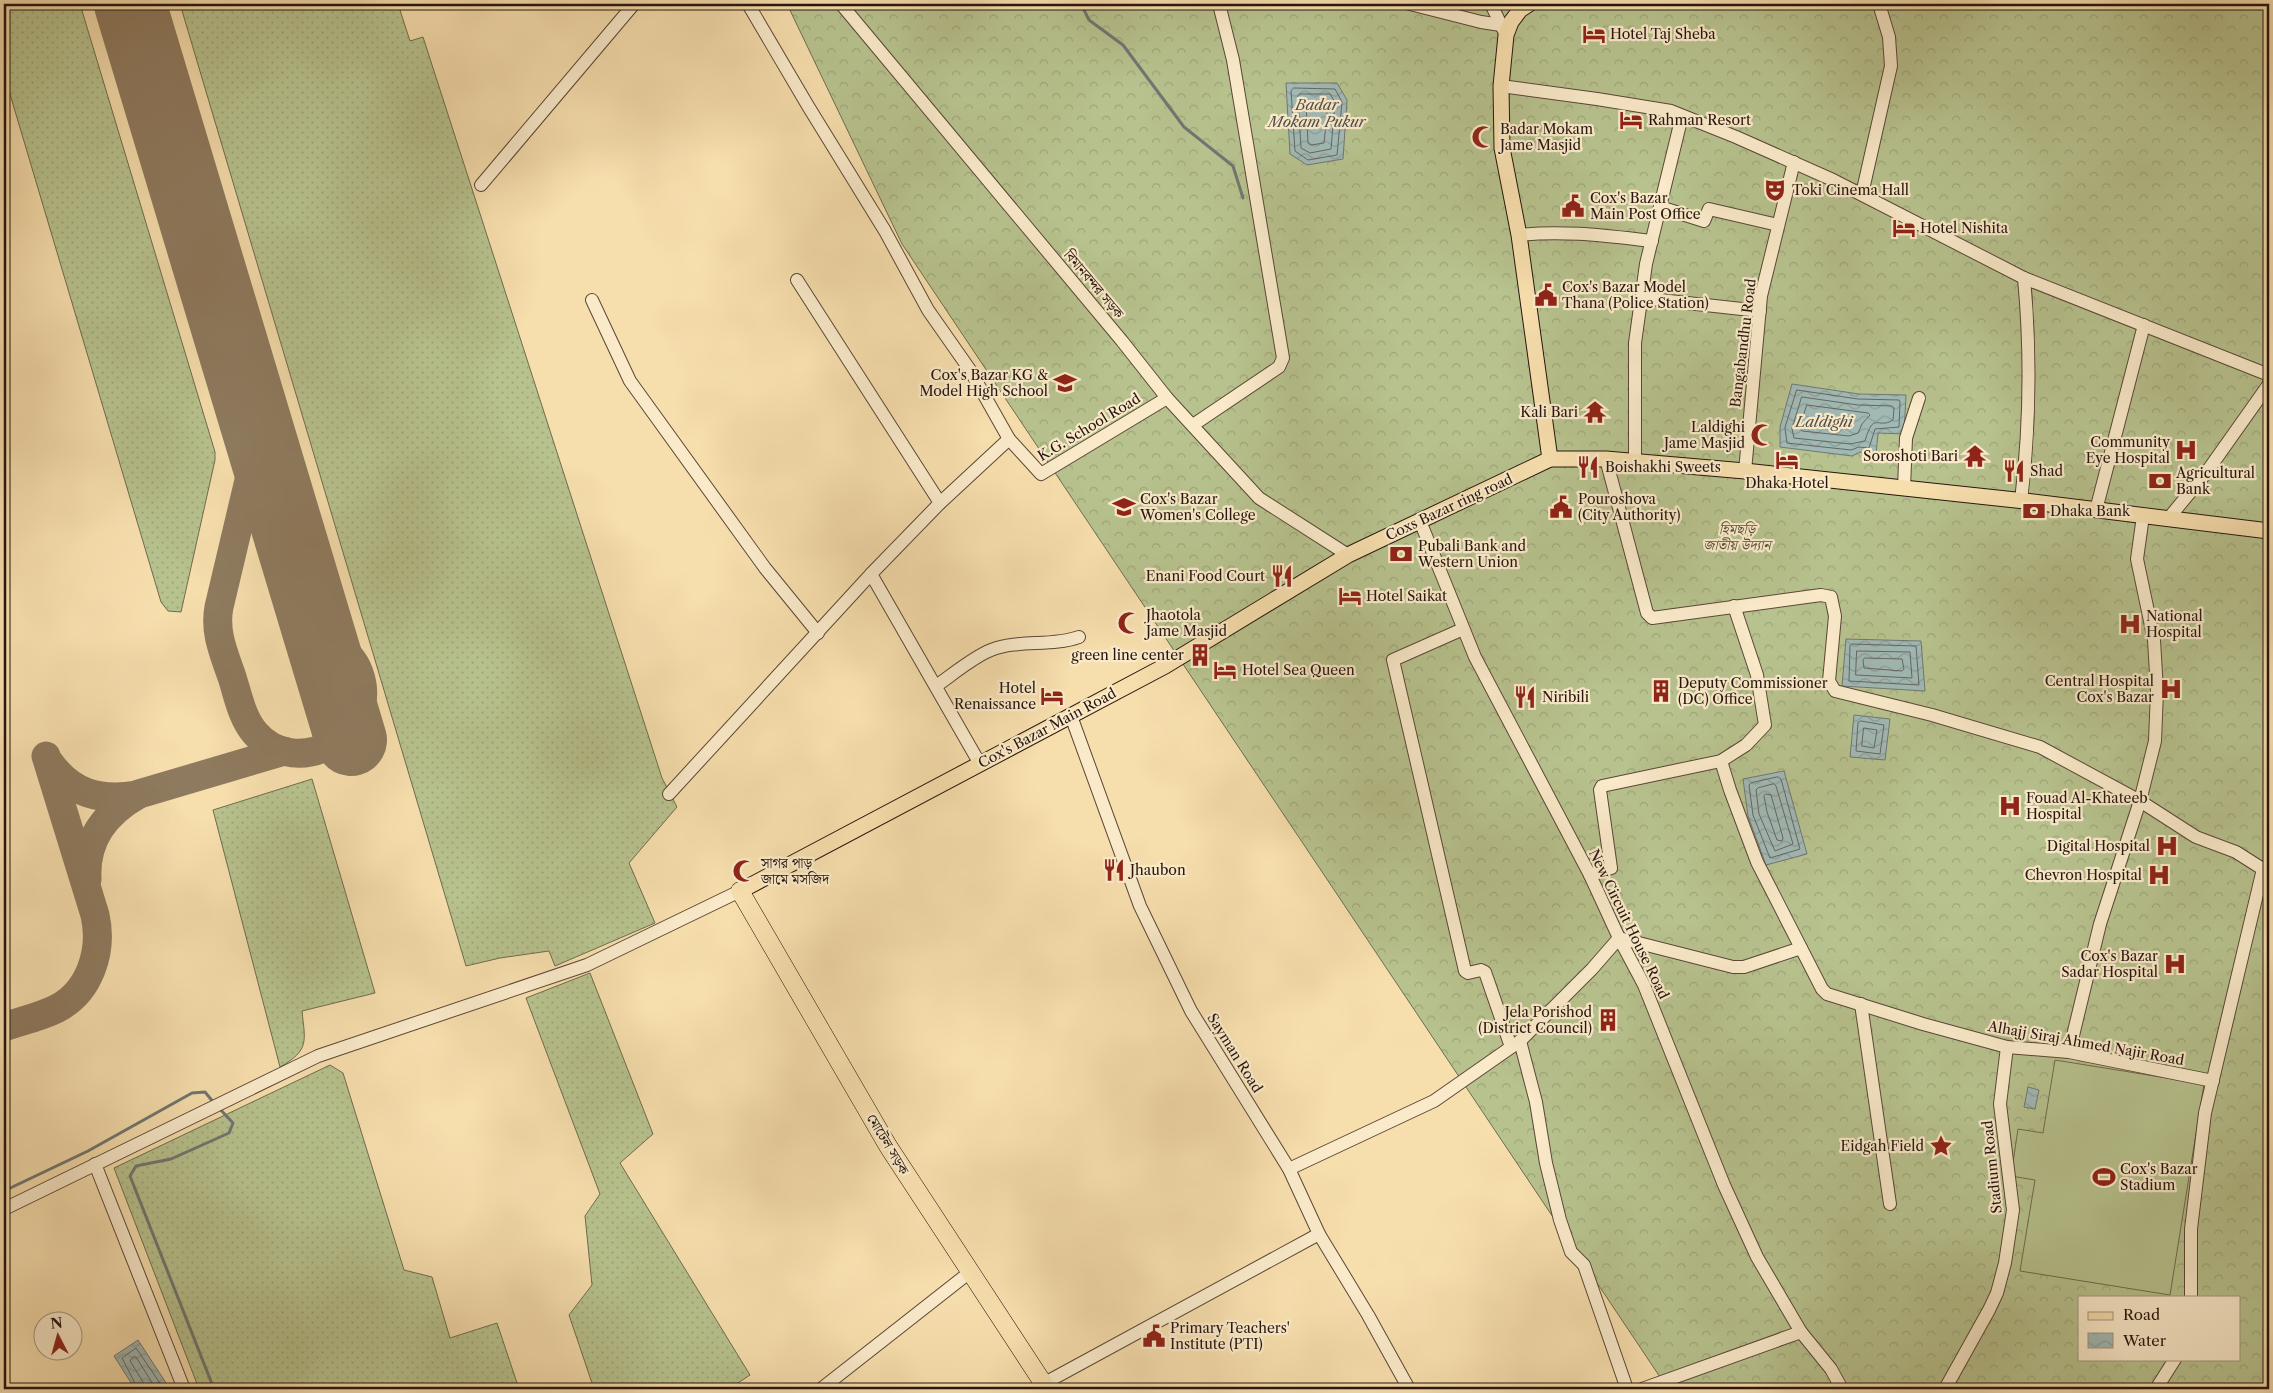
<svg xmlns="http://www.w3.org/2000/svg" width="2273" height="1393" font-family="'Libre Caslon Text','Noto Serif Bengali',serif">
	<defs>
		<pattern id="grass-dots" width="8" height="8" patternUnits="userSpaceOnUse" patternTransform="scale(1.25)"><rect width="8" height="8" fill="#b7c28e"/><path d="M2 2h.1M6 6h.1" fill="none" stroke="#9da679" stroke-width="1.8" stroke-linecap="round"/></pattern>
		<pattern id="forest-crowns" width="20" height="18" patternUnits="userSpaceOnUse" patternTransform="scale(1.25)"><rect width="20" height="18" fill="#b7c28e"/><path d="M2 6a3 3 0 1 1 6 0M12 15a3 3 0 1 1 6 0" fill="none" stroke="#9da679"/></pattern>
		<pattern id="water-waves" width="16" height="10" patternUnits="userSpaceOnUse" patternTransform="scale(1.25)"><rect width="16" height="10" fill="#a1b9b5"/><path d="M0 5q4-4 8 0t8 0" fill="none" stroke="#8a9e9a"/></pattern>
	</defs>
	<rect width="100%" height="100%" fill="#f7dead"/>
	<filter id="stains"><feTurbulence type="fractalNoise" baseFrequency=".004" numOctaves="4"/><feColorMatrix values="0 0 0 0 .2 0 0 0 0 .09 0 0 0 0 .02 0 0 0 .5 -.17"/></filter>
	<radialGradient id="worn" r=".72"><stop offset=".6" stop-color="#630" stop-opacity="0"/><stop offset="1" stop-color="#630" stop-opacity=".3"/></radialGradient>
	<!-- grass -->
	<g fill="url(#grass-dots)" stroke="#6e6c4e">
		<path d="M4 4H80L215 452V460L181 612 168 611 161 602 4 74Z"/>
		<path d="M180 4H398L410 41 423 37 662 778 677 807 629 863 655 923 555 966 549 951 500 958 466 966Z"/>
		<path d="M312 779 375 993 302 1011C305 1041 310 1050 280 1067L213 810Z"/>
		<path d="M590 973 653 1134 620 1163 750 1375 729 1389H594L569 1315 592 1285 585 1216 600 1194 526 998Z"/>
		<path d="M330 1065 343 1073 404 1270 432 1277 450 1338 497 1323 519 1389H199L114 1168Z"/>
	</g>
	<!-- forest -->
	<path fill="url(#forest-crowns)" stroke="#6e6c4e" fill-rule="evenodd" d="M787 4H2269V1389H1668L902 244ZM2079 1297H2239V1359H2079Z"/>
	<!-- pitch -->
	<path fill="#b7c28e" stroke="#6e6c4e" d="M2055 1060 2204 1084 2170 1295 2020 1271 2035 1180 2011 1176 2018 1129 2043 1133Z"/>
	<!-- water -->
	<g fill="url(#water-waves)" stroke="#707772">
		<path d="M1286 83H1337L1347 100 1343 159 1307 165 1290 154Z"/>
		<path d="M1792 384 1859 394 1906 395 1904 434 1878 433 1876 454 1860 452 1852 456 1780 447V427Z"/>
		<path d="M1846 639 1921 641 1925 691 1842 686Z"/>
		<path d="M1854 715 1890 719 1885 760 1850 757Z"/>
		<path d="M1784 771 1807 854 1766 865 1748 816 1743 779Z"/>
		<path d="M2028 1087 2039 1090 2035 1109 2024 1107Z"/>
		<path d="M138 1340 170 1389H135L114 1356Z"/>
	</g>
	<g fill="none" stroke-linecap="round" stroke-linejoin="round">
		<!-- shore -->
		<g stroke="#646762" stroke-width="1">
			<path d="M1294 88 1335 89 1342 102 1337 155 1308 160 1295 151 1291 91Z"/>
			<path d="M1300 94H1330L1335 102 1331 149 1310 153 1301 148 1298 97Z"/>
			<path d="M1308 102H1325L1328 104 1324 143 1311 145 1308 143 1306 104Z"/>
			<path d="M1797 390 1858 399 1899 400 1900 402 1899 427 1875 429 1869 448 1859 447 1851 450 1787 443 1785 428Z"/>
			<path d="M1802 397 1858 405 1892 406 1894 408 1893 420C1877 430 1874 410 1865 441L1850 444 1794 438 1792 429Z"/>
			<path d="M1807 405 1868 413 1870 415 1862 424 1858 433 1849 436 1802 431 1800 428Z"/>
			<path d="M1852 644 1916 646 1919 685 1849 681 1850 646Z"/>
			<path d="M1857 651 1910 652 1912 678 1856 675Z"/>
			<path d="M1865 658 1902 659 1904 669 1902 671 1864 668 1863 660Z"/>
			<path d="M1861 721 1884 725 1880 754 1856 751 1858 723Z"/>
			<path d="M1864 728 1877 730 1874 748 1862 746Z"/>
			<path d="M1778 777 1781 779 1800 849 1770 858 1753 815 1749 785 1751 783Z"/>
			<path d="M1774 784 1776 786 1793 844 1775 851 1759 814 1756 790 1758 788Z"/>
			<path d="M1766 794 1771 795 1783 838 1782 841 1777 840 1767 812 1764 796Z"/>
			<path d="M138 1389 122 1358 136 1348 164 1389"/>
			<path d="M145 1389 143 1382 130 1361 133 1357H136L156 1389"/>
		</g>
		<!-- stream -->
		<g stroke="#707772" stroke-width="3">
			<path d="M1081 4 1089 20 1123 45 1184 127 1233 166 1243 198"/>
			<path d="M4 1191 88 1151 192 1093 205 1092 214 1103"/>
			<path d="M214 1389 130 1176 136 1166 171 1159 229 1133 233 1123 218 1107"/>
		</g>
		<!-- taxiway -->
		<g stroke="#8e7a5e" stroke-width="29">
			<path d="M254 417 257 441 255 455 219 607C214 632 224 654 232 677 238 696 242 718 255 733 297 782 381 734 359 673 350 647 326 643 316 622"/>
			<path d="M49 762C72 794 99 801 137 795"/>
			<path d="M87 879C85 840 105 813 139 794L284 751"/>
			<path d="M4 1027C21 1021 40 1017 56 1009 90 992 103 951 95 915L46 756"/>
		</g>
		<!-- runway -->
		<path stroke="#8e7a5e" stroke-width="72" d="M130 4 351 740"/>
		<defs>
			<g id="minor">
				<path d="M748 4 808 106 885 231 928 310 970 370 1009 439 1041 474 1167 398"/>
				<path d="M841 4 1122 341 1167 398 1259 498 1348 555"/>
				<path d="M1410 4 1481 22 1501 25"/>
				<path d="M1491 4 1504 31"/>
				<path d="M1501 86 1597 99 1671 111 1736 137 1833 180 2024 278 2269 375"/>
				<path d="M481 185 634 4"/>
				<path d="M1862 194 1891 66 1889 37 1879 4"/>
				<path d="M1660 207 1704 221 1709 209 1778 225"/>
				<path d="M1519 235C1564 230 1607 236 1652 241"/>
				<path d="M797 280 940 503"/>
				<path d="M1642 298 1760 311"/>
				<path d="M592 300 630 381 765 568 818 633"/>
				<path d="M1193 425 1279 367 1283 358 1233 60 1219 4"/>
				<path d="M1606 459 1647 613 1652 618 1821 595 1831 597 1835 616 1829 681 1835 691 1932 715 2040 747 2140 801 2196 837 2236 852 2269 873"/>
				<path d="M1635 461V343L1646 264 1682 116"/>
				<path d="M1745 471 1761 296 1794 162"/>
				<path d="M1904 488 1906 438 1919 398"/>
				<path d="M2021 501C2030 426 2031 353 2024 278"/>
				<path d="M2096 510 2144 325"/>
				<path d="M2168 519 2206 473 2269 384"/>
				<path d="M1420 521 1475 657 1590 875 1619 938 1644 985 1724 1185 1757 1257 1801 1332 1831 1369 1842 1389"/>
				<path d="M871 574 980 764"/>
				<path d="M1463 629 1393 660 1465 971 1468 973 1481 970 1485 972 1511 1047"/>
				<path d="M936 686C952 675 973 657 991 650 1019 639 1051 647 1079 637"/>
				<path d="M1071 716 1140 906 1191 1011 1289 1169 1319 1234 1368 1315 1409 1389"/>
				<path d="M1721 761 1730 790 1757 862 1822 989 1827 994 1923 1024 2007 1047 2069 1052 2213 1081"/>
				<path d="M669 794 871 574 940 503 1009 439"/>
				<path d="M1590 875 1611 868 1600 790 1602 786 1721 761 1746 745 1765 725 1757 675 1734 606"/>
				<path d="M1861 1004 1890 1204"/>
				<path d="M1520 1041 1536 1102 1546 1163 1560 1220 1571 1252 1584 1265 1627 1389"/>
				<path d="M2069 1052 2100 924 2140 801 2155 741 2157 691 2154 640 2137 559 2143 516"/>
				<path d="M95 1164 184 1389"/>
				<path d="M1289 1169 1434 1101 1520 1041 1592 969 1619 938 1733 967H1744L1801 948"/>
				<path d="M4 1209 318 1056 587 965 740 891"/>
				<path d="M2191 1297V1229L2205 1113 2263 869 2269 864"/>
				<path d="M1043 1384 1319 1234"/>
				<path d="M821 1389 970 1272"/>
				<path d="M1642 1389 1801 1332"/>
				<path d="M1945 1389 1989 1310 1997 1293 2005 1263 2013 1210 2000 1104 2007 1047"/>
				<path d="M2156 1389 2175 1359"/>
			</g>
			<g id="major">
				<path d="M1529 4 1520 10 1511 22 1506 35 1501 86 1502 148 1519 235 1550 459"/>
				<path d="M740 891 1165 666 1348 555 1550 459H1606L1745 471 2025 501 2269 531"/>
			</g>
			<path id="highway" d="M740 891 888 1146 1047 1389"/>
		</defs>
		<!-- minor casing -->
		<use href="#minor" stroke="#5a4736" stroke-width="14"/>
		<!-- major casing -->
		<use href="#major" stroke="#26150e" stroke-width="17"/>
		<!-- highway casing -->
		<use href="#highway" stroke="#26150e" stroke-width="19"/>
		<!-- minor -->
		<use href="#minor" stroke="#faeaca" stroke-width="12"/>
		<!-- major -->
		<use href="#major" stroke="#f7dead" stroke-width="15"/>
		<!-- highway -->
		<use href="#highway" stroke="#f7dead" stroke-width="18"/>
	</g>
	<!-- icons -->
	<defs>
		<symbol id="hotel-bare" viewBox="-9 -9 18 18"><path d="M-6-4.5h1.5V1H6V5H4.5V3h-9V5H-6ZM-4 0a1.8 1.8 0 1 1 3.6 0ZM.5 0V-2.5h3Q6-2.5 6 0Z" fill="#8f2418" stroke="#faeaca" stroke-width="2.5" paint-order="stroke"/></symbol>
		<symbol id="mosque-bare" viewBox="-9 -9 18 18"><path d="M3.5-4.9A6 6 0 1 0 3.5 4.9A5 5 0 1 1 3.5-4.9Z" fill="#8f2418" stroke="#faeaca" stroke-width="2.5" paint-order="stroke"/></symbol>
		<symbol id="theatre-bare" viewBox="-9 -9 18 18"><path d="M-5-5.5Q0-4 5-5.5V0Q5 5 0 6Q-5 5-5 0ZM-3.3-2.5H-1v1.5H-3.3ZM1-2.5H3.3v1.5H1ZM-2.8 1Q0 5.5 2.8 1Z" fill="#8f2418" stroke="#faeaca" stroke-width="2.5" paint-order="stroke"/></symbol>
		<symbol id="civic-bare" viewBox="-9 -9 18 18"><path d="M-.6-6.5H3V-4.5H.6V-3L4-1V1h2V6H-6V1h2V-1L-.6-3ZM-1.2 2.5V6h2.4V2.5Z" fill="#8f2418" stroke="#faeaca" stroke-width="2.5" paint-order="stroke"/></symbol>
		<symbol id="school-bare" viewBox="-9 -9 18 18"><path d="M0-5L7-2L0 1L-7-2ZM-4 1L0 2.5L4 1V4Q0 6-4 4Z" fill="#8f2418" stroke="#faeaca" stroke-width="2.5" paint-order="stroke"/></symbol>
		<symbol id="temple-bare" viewBox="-9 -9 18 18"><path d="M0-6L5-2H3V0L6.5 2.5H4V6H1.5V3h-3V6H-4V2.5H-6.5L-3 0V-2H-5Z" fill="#8f2418" stroke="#faeaca" stroke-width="2.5" paint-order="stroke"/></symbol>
		<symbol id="hospital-bare" viewBox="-9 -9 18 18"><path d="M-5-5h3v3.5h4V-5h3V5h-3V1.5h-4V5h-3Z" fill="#8f2418" stroke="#faeaca" stroke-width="2.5" paint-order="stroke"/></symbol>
		<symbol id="restaurant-bare" viewBox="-9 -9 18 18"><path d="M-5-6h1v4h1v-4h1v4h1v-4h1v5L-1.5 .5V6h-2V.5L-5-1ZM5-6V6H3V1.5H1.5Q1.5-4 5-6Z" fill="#8f2418" stroke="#faeaca" stroke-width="2.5" paint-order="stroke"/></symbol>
		<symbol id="bank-bare" viewBox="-9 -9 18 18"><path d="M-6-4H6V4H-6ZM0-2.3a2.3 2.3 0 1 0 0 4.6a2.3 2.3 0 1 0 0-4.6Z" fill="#8f2418" stroke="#faeaca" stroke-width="2.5" paint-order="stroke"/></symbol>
		<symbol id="university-bare" viewBox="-9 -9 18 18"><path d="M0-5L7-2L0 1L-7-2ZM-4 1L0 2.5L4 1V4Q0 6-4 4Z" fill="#8f2418" stroke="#faeaca" stroke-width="2.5" paint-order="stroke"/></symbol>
		<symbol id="building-bare" viewBox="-9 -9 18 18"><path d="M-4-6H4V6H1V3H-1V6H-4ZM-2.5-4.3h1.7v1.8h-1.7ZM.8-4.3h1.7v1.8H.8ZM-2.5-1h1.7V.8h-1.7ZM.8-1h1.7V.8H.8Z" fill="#8f2418" stroke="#faeaca" stroke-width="2.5" paint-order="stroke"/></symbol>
		<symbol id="sight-bare" viewBox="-9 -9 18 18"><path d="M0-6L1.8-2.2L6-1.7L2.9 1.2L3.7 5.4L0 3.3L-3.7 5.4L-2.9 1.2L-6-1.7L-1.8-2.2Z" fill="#8f2418" stroke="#faeaca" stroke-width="2.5" paint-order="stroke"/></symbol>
		<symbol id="stadium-bare" viewBox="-9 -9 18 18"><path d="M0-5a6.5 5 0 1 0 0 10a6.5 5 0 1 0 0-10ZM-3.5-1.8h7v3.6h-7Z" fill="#8f2418" stroke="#faeaca" stroke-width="2.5" paint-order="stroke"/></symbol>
	</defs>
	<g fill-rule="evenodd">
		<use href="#hotel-bare" x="1578" y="18" width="32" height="32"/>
		<use href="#hotel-bare" x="1615" y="104" width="32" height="32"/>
		<use href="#mosque-bare" x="1467" y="121" width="32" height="32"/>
		<use href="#theatre-bare" x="1759" y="174" width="32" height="32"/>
		<use href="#civic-bare" x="1557" y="190" width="32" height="32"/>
		<use href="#hotel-bare" x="1888" y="212" width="32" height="32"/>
		<use href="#civic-bare" x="1530" y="279" width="32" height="32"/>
		<use href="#school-bare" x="1049" y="367" width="32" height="32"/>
		<use href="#temple-bare" x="1579" y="396" width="32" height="32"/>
		<use href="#mosque-bare" x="1746" y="419" width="32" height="32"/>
		<use href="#hospital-bare" x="2170" y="434" width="32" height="32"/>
		<use href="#temple-bare" x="1959" y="440" width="32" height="32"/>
		<use href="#hotel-bare" x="1771" y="444" width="32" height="32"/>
		<use href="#restaurant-bare" x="1572" y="451" width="32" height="32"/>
		<use href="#restaurant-bare" x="1998" y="455" width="32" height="32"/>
		<use href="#bank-bare" x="2144" y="465" width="32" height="32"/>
		<use href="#university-bare" x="1108" y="491" width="32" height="32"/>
		<use href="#civic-bare" x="1545" y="491" width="32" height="32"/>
		<use href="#bank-bare" x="2018" y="495" width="32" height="32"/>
		<use href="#bank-bare" x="1385" y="538" width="32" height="32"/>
		<use href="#restaurant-bare" x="1266" y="560" width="32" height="32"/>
		<use href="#hotel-bare" x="1334" y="580" width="32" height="32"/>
		<use href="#mosque-bare" x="1113" y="607" width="32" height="32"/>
		<use href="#hospital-bare" x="2114" y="608" width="32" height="32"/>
		<use href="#building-bare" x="1184" y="639" width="32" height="32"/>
		<use href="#hotel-bare" x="1209" y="654" width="32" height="32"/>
		<use href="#hospital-bare" x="2155" y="673" width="32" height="32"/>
		<use href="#building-bare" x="1645" y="675" width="32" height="32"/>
		<use href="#hotel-bare" x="1036" y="680" width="32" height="32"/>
		<use href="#restaurant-bare" x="1509" y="681" width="32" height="32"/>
		<use href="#hospital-bare" x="1994" y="790" width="32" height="32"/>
		<use href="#hospital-bare" x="2151" y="830" width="32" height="32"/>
		<use href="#restaurant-bare" x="1098" y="854" width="32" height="32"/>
		<use href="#mosque-bare" x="728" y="855" width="32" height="32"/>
		<use href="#hospital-bare" x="2143" y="859" width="32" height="32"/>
		<use href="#hospital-bare" x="2159" y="948" width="32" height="32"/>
		<use href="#building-bare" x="1592" y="1004" width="32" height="32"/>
		<use href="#sight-bare" x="1925" y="1130" width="32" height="32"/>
		<use href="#stadium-bare" x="2088" y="1161" width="32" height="32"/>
		<use href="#civic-bare" x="1138" y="1320" width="32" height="32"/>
	</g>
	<g text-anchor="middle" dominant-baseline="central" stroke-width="4.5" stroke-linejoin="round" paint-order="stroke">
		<!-- poi labels -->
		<g font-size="14" fill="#26150e" stroke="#faeaca" text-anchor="start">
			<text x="1610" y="34">Hotel Taj Sheba</text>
			<text x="1648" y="120">Rahman Resort</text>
			<text x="1500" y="129">Badar Mokam<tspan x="1500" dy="16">Jame Masjid</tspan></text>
			<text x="1792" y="190">Toki Cinema Hall</text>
			<text x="1590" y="198">Cox's Bazar<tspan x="1590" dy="16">Main Post Office</tspan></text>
			<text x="1920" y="228">Hotel Nishita</text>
			<text x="1562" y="287">Cox's Bazar Model<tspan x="1562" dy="16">Thana (Police Station)</tspan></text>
			<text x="1048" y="375" text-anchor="end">Cox's Bazar KG &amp;<tspan x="1048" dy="16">Model High School</tspan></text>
			<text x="1578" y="412" text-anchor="end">Kali Bari</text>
			<text x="1745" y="427" text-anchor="end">Laldighi<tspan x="1745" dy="16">Jame Masjid</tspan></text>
			<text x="2170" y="442" text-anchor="end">Community<tspan x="2170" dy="16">Eye Hospital</tspan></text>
			<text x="1958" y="456" text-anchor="end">Soroshoti Bari</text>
			<text x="1605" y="467">Boishakhi Sweets</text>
			<text x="2030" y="471">Shad</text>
			<text x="2176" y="473">Agricultural<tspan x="2176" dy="16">Bank</tspan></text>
			<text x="1787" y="483" text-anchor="middle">Dhaka Hotel</text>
			<text x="1140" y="499">Cox's Bazar<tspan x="1140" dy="16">Women's College</tspan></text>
			<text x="1578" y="499">Pouroshova<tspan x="1578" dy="16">(City Authority)</tspan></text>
			<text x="2050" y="511">Dhaka Bank</text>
			<text x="1418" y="546">Pubali Bank and<tspan x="1418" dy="16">Western Union</tspan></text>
			<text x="1265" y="576" text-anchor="end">Enani Food Court</text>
			<text x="1366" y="596">Hotel Saikat</text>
			<text x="1146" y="615">Jhaotola<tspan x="1146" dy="16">Jame Masjid</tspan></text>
			<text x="2146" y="616">National<tspan x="2146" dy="16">Hospital</tspan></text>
			<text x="1184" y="655" text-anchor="end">green line center</text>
			<text x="1242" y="670">Hotel Sea Queen</text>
			<text x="2154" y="681" text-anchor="end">Central Hospital<tspan x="2154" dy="16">Cox's Bazar</tspan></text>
			<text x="1678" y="683">Deputy Commissioner<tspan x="1678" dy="16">(DC) Office</tspan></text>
			<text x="1036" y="688" text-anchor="end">Hotel<tspan x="1036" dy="16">Renaissance</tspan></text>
			<text x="1542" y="697">Niribili</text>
			<text x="2026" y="798">Fouad Al-Khateeb<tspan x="2026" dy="16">Hospital</tspan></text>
			<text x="2150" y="846" text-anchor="end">Digital Hospital</text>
			<text x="761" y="863">সাগর পাড়<tspan x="761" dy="16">জামে মসজিদ</tspan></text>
			<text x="1130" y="870">Jhaubon</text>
			<text x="2142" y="875" text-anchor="end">Chevron Hospital</text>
			<text x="2158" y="956" text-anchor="end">Cox's Bazar<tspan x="2158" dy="16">Sadar Hospital</tspan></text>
			<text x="1592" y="1012" text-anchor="end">Jela Porishod<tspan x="1592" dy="16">(District Council)</tspan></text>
			<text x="1924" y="1146" text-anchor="end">Eidgah Field</text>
			<text x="2120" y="1169">Cox's Bazar<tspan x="2120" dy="16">Stadium</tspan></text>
			<text x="1170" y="1328">Primary Teachers'<tspan x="1170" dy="16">Institute (PTI)</tspan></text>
		</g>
		<!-- street labels -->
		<g font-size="14" fill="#26150e" stroke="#faeaca">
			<text transform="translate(1094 284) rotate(50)">বিমানবন্দর সড়ক</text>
			<text transform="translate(1743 343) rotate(-83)">Bangabandhu Road</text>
			<text transform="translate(1089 427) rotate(-31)">K.G. School Road</text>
			<text transform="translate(1449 507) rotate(-25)">Coxs Bazar ring road</text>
			<text transform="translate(1047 728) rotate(-28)">Cox's Bazar Main Road</text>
			<text transform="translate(1629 924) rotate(64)">New Circuit House Road</text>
			<text transform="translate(2086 1043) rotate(10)">Alhajj Siraj Ahmed Najir Road</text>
			<text transform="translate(1235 1053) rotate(58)">Sayman Road</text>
			<text transform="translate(888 1144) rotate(59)">মোটেল সড়ক</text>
			<text transform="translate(1992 1167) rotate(-96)">Stadium Road</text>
		</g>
		<!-- park labels -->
		<g font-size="14" font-style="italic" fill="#59523b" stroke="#faeaca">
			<text x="1737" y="529">হিমছড়ি<tspan x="1737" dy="16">জাতীয় উদ্যান</tspan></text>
		</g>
		<!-- water labels -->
		<g font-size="15" font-style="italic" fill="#514e48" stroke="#faeaca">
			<text x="1317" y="104">Badar<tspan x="1317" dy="17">Mokam Pukur</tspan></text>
			<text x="1824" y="421">Laldighi</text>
		</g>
	</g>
	<!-- margin -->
	<rect width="2273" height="1393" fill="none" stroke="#f7dead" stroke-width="20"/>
	<rect x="5" y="5" width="2263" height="1383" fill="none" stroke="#26150e" stroke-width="2.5"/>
	<rect x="10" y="10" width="2253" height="1373" fill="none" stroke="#26150e"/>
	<!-- legend -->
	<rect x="2078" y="1296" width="162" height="65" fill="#faeaca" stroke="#a5957f"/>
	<rect x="2088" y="1312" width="25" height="8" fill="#f7dead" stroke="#a5957f"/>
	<text x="2123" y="1320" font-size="15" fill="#26150e">Road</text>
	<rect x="2088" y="1333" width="25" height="15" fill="url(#water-waves)" stroke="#a5957f"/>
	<text x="2123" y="1346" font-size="15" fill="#26150e">Water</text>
	<!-- north arrow -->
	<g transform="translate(58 1336) rotate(354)"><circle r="24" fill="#faeaca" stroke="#a5957f"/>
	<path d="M0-4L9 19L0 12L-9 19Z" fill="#8f2418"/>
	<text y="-8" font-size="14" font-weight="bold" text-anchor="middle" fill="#26150e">N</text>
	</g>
	<rect width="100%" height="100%" filter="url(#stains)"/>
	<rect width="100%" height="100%" fill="url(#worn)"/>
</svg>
